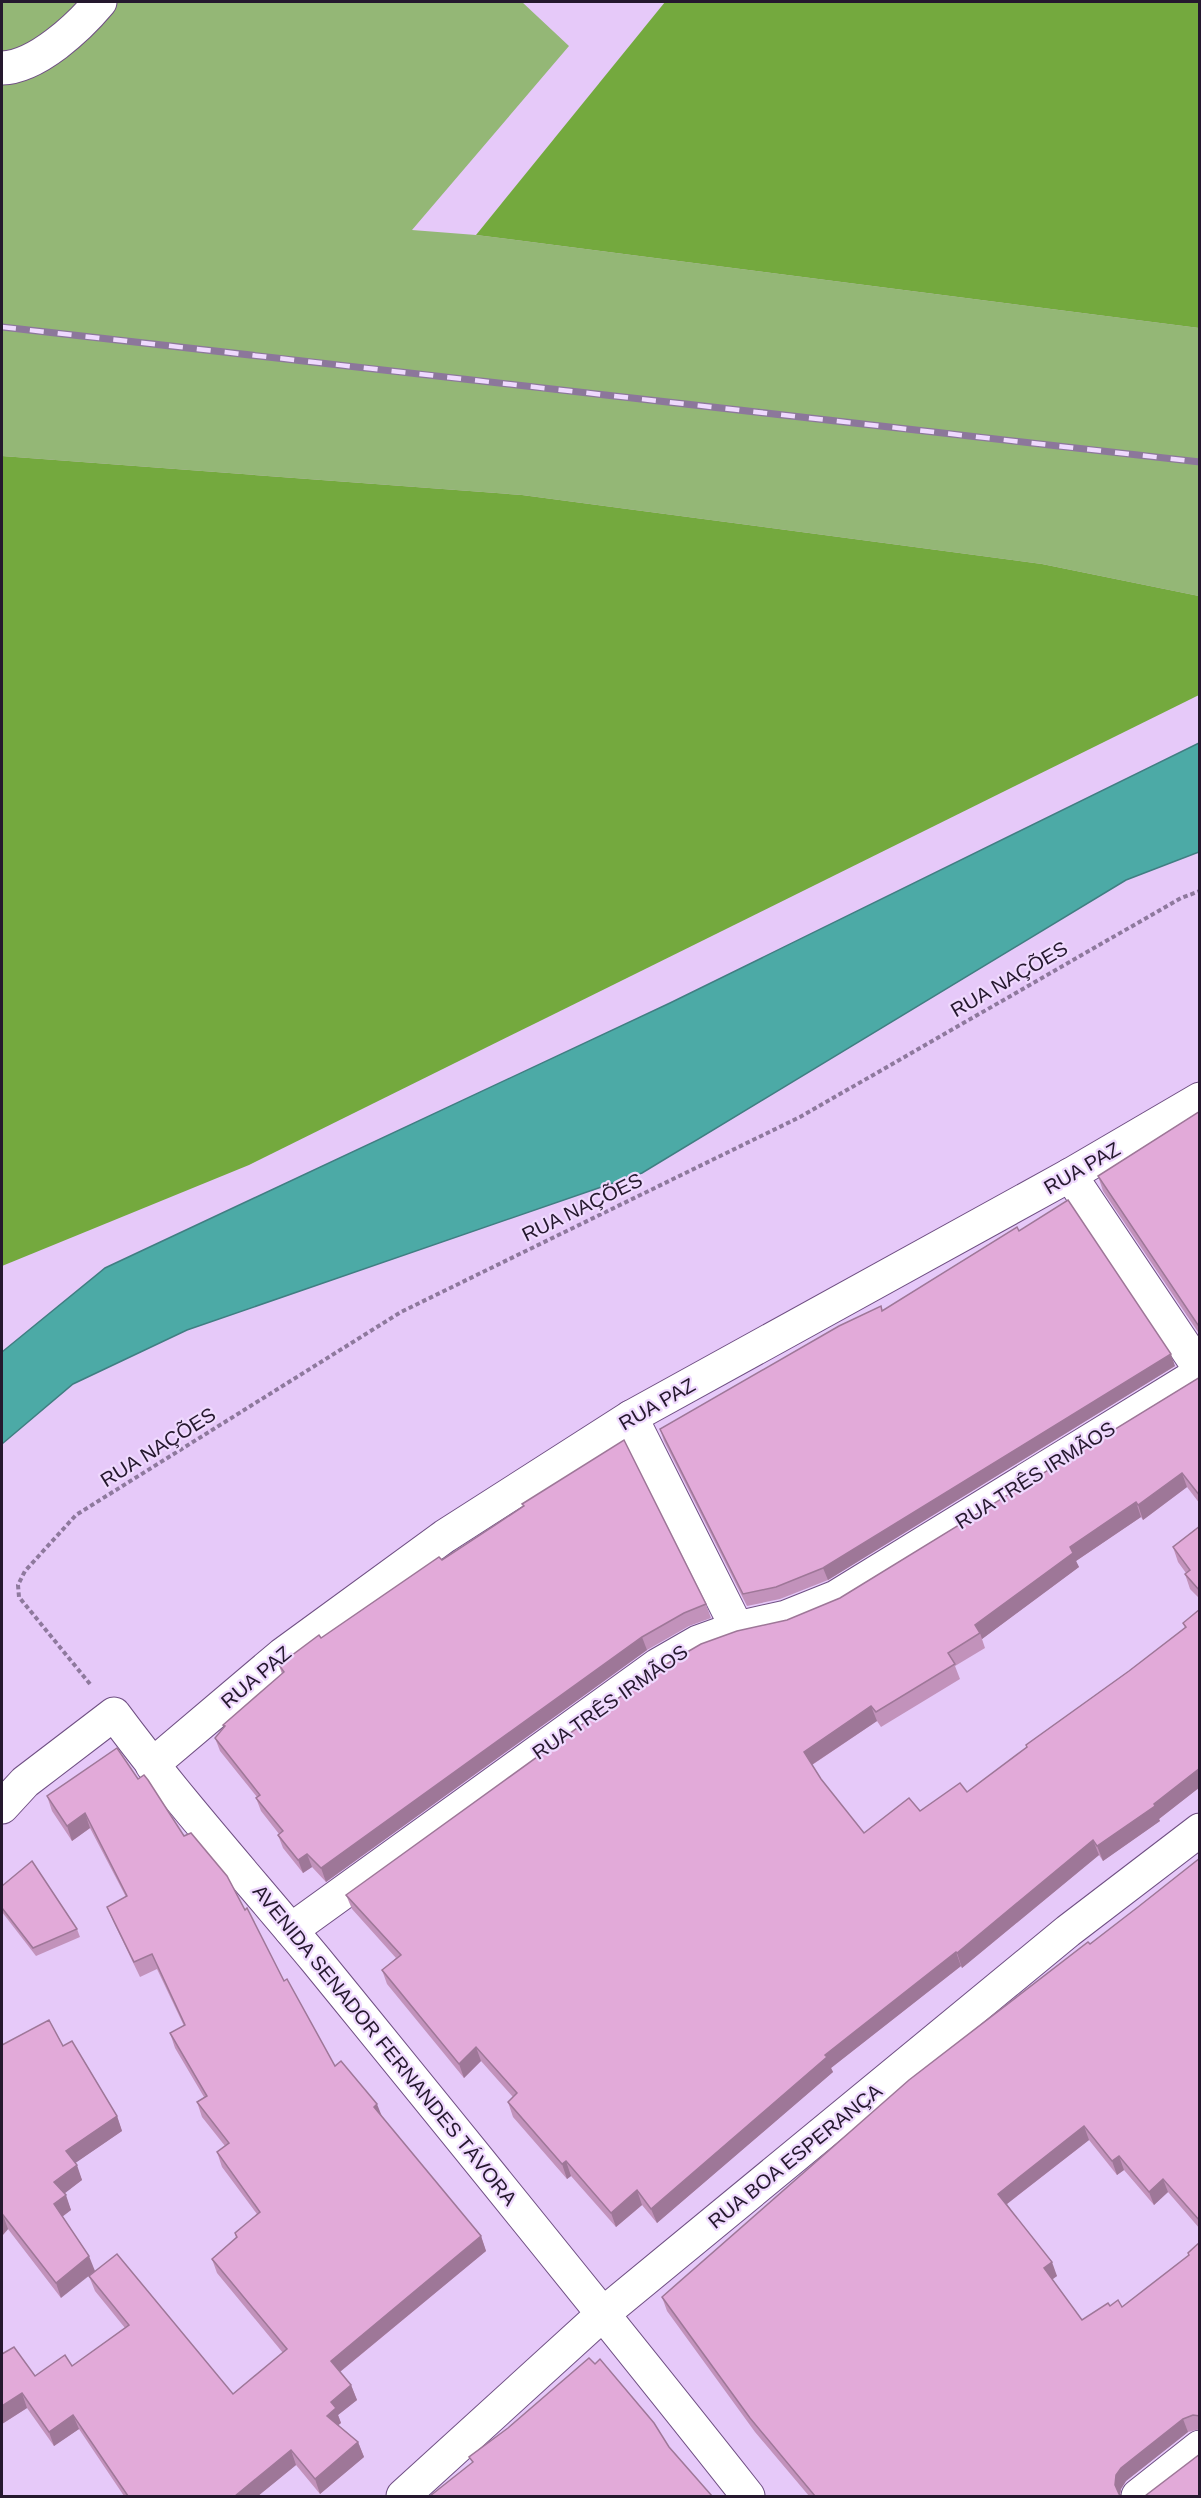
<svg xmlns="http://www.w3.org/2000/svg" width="1201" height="2498" font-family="Helvetica,sans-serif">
	<rect width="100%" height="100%" fill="#e6c9f9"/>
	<!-- green -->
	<path fill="#94b776" d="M2 2H522L569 46 412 230 476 235 1199 328V596L1042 564 522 495 2 456Z"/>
	<!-- forest -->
	<g fill="#74a93e">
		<path d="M665 2H1199V328L476 235Z"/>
		<path d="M2 456 522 495 1042 564 1199 596V695L249 1165 2 1266Z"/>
	</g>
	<!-- water -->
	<path fill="#4caaa6" stroke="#407e82" stroke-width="1.5" d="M1199 743V852L1126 880 642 1173 187 1330 73 1384 2 1444V1352L105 1268 670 1003Z"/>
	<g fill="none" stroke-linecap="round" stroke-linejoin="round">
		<defs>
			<g id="minor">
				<path d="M2 68C37 67 79 27 100 2"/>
				<path d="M1070 1175 1200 1369"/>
				<path d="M631 1417 737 1628"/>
				<path d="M152 1765 282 1655 445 1536 631 1417 1070 1175 1200 1099"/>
				<path d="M2 1807 25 1782 114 1714C177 1799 248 1878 316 1960 461 2138 606 2316 748 2496"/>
				<path d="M291 1930 658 1665 698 1642 737 1628 786 1617 836 1597 1200 1373"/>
				<path d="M403 2496 604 2313 1068 1931 1200 1830"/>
				<path d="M1138 2496 1200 2447"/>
			</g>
		</defs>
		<!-- minor casing -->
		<use href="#minor" stroke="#6f4f83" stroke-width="35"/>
		<!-- path -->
		<path stroke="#8e799d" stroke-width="4" stroke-dasharray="4.5 3" stroke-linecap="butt" d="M90 1684 19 1597 18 1585 25 1571 76 1515 401 1312 800 1117 1181 898 1200 891"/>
		<!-- minor -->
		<use href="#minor" stroke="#fff" stroke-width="33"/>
		<defs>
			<path id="rail" d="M2 327 1200 462"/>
		</defs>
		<!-- rail casing -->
		<use href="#rail" stroke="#8c779b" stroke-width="7"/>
		<!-- rail -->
		<use href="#rail" stroke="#efd9fe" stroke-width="4.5" stroke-dasharray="14" stroke-linecap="butt"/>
	</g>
	<!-- wall -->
	<g fill="#c292bb">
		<path d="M1200 1111V1335L1103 1191 1098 1176Z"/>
		<path d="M1019 1231 1175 1366 828 1580 780 1599 747 1606 664 1441 660 1429 882 1311Z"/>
		<path d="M1200 1377V1504L1187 1487 1143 1520 1141 1517 1076 1561 1079 1567 982 1639 985 1648 955 1666 960 1679 881 1727 877 1721 812 1765 821 1779 864 1833 920 1811 967 1792 1027 1748 1026 1745 1129 1671 1185 1628 1183 1623 1200 1609V1787L1159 1819 1160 1821 1103 1861 1099 1855 962 1968 961 1966 831 2068 833 2072 657 2223 642 2205 616 2227 571 2176 567 2179 513 2117 508 2102 513 2097 481 2061 464 2078 387 1984 382 1970 396 1958 352 1909 346 1895 787 1620 840 1598Z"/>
		<path d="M1200 1526V1599L1190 1589 1185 1574 1186 1573 1178 1562 1173 1547Z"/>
		<path d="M442 1560 706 1604 711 1618 689 1626 647 1650 326 1882 312 1867 303 1873 283 1848 278 1835 279 1834 261 1811 256 1798 257 1797 220 1751 215 1738 282 1674 279 1665Z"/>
		<path d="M138 1779 245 1910 284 1981 335 2066 381 2116 481 2236 486 2251 340 2372 351 2385 357 2400 338 2415 341 2423 338 2425 358 2442 364 2457 320 2494 296 2465 258 2496H124L79 2429 54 2446 27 2408 2 2424 35 2376 72 2366 125 2328 95 2291 89 2276 233 2394 283 2353 217 2273 212 2259 236 2238 235 2233 257 2214 222 2167 217 2152 225 2146 202 2117 197 2102 204 2097 175 2048 170 2033 184 2026 157 1969 140 1977 113 1921 107 1907 126 1897 90 1828 72 1841 52 1811 47 1796Z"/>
		<path d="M1200 1858V2229L1168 2192 1154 2205 1124 2170 1117 2175 1089 2140 1007 2204 1057 2276 1052 2279 1082 2320 1110 2306 1122 2307 1189 2255 1188 2253 1200 2242V2429L1188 2432 1126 2481 1121 2489 1120 2495 1122 2496H809L755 2432 667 2311 662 2297 1090 1944 1138 1907Z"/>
		<path d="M2 1886 77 1929 80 1937 36 1956 2 1912Z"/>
		<path d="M2 2045 63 2046 117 2116 122 2131 75 2163 82 2180 64 2193 71 2210 62 2217 61 2298 8 2229 2 2236Z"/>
	</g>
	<!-- shaded-wall -->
	<g fill="#9e7798">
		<path d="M1171 1354 1175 1366 828 1580 823 1568Z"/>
		<path d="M1182 1473 1187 1487 1143 1520 1138 1505Z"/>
		<path d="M1136 1502 1141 1517 1076 1561 1079 1567 982 1639 980 1633 975 1625 1070 1547Z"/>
		<path d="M642 1637 647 1650 326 1882 321 1868Z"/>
		<path d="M871 1706 877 1721 810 1766 804 1752Z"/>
		<path d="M1200 1768V1787L1159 1819 1160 1821 1103 1861 1097 1846 1154 1804Z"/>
		<path d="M85 1813 90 1828 72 1841 67 1826Z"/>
		<path d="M1093 1840 1099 1855 962 1968 957 1953Z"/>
		<path d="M307 1854 312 1867 303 1873 298 1860Z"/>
		<path d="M956 1952 961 1966 831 2068 833 2072 657 2223 651 2209 825 2055Z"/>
		<path d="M476 2047 481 2061 464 2078 459 2064Z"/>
		<path d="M377 2104 383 2119 374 2107Z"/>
		<path d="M117 2116 122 2131 71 2166 66 2151Z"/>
		<path d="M1084 2126 1089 2140 1003 2207 998 2194Z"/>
		<path d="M1119 2156 1124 2170 1117 2175 1112 2161Z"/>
		<path d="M566 2161 571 2176 567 2179 562 2164Z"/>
		<path d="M77 2165 82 2180 60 2197 54 2182Z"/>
		<path d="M1163 2179 1168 2192 1154 2205 1149 2192Z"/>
		<path d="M637 2190 642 2205 616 2227 611 2213Z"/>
		<path d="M66 2195 71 2210 59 2219 54 2204Z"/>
		<path d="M3 2215 8 2229 2 2236V2216Z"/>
		<path d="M481 2236 486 2251 336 2375 331 2361Z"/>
		<path d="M89 2256 95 2271 61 2298 56 2283Z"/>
		<path d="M1052 2262 1057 2276 1049 2282 1044 2268Z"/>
		<path d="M351 2385 357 2400 338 2415 341 2423 332 2430 327 2416 331 2402Z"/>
		<path d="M22 2393 27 2408 2 2424V2406Z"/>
		<path d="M73 2415 79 2429 54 2446 49 2432Z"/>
		<path d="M1183 2419 1188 2432 1126 2481 1121 2489 1120 2496 1115 2485 1116 2475 1121 2468Z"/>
		<path d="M358 2442 364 2457 320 2494 315 2479Z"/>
		<path d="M291 2450 296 2465 258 2496H235Z"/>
	</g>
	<!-- building -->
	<g fill="#e2aad9" stroke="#9e7798" stroke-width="1.5">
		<path d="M1200 1111V1328L1098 1176Z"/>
		<path d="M1068 1200 1171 1354 823 1568 776 1587 743 1594 660 1429 839 1326 881 1306 882 1311 1017 1227 1019 1231Z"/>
		<path d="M1200 1377V1496L1182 1473 1138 1505 1136 1502 1070 1547 1073 1553 975 1625 980 1633 948 1653 955 1664 876 1712 871 1706 804 1752 821 1779 864 1833 909 1798 920 1811 960 1783 967 1792 1027 1747 1026 1745 1129 1671 1186 1627 1183 1623 1200 1609V1768L1154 1804 1155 1806 1097 1846 1093 1840 957 1953 956 1952 825 2055 827 2057 651 2209 637 2190 611 2213 566 2161 562 2164 508 2102 517 2093 476 2047 459 2064 382 1970 401 1955 346 1895 663 1666 701 1644 737 1631 787 1620 840 1598Z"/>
		<path d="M624 1440 706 1604 684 1613 642 1637 321 1868 307 1854 298 1860 278 1835 283 1831 256 1798 260 1795 215 1738 225 1726 223 1725 284 1672 279 1665 319 1635 321 1638 439 1557 442 1560 524 1506 522 1504Z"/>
		<path d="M1200 1526V1591L1185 1574 1190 1570 1173 1547Z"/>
		<path d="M117 1748 138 1779 144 1775 148 1780 184 1836 191 1833 227 1876 245 1910 247 1908 284 1981 287 1979 335 2066 341 2061 377 2104 374 2107 481 2236 331 2361 351 2385 331 2402 336 2408 327 2416 358 2442 315 2479 291 2450 235 2496H128L73 2415 49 2432 22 2393 2 2406V2354L14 2347 35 2376 65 2355 72 2366 129 2325 89 2276 117 2254 233 2394 287 2349 212 2259 237 2237 235 2233 260 2212 217 2152 229 2143 197 2102 207 2096 170 2033 185 2025 152 1954 134 1962 107 1907 127 1896 85 1813 67 1826 47 1796Z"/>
		<path d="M1200 1858V2221L1163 2179 1149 2192 1119 2156 1112 2161 1084 2126 998 2194 1052 2262 1044 2268 1082 2320 1108 2303 1110 2306 1118 2300 1122 2307 1189 2255 1188 2253 1200 2242V2416L1193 2415 1183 2419 1121 2468 1116 2475 1115 2485 1119 2494 1122 2496H815L750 2418 662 2297 909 2080 1088 1942 1090 1944 1138 1907Z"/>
		<path d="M32 1861 77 1929 33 1948 2 1908V1886Z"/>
		<path d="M49 2020 63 2046 72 2041 117 2116 66 2151 77 2165 54 2182 66 2195 54 2204 89 2256 56 2283 3 2215 2 2216V2045Z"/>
		<path d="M589 2358 595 2364 600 2359 654 2423 669 2447 712 2496H430L473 2462 469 2457 508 2428Z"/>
		<path d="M1200 2454V2496H1145Z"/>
	</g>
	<g text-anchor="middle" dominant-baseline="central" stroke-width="4.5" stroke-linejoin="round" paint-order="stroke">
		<!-- street labels -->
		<g font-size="20" fill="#25182e" stroke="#efd9fe">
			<text transform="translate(1009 979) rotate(-30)">RUA NAÇÕES</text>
			<text transform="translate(1082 1168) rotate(-30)">RUA PAZ</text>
			<text transform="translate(582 1207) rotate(-26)">RUA NAÇÕES</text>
			<text transform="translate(657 1404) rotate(-30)">RUA PAZ</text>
			<text transform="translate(158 1447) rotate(-32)">RUA NAÇÕES</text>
			<text transform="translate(1035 1475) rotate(-32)">RUA TRÊS IRMÃOS</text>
			<text transform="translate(256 1677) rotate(-40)">RUA PAZ</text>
			<text transform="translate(610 1702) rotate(-35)">RUA TRÊS IRMÃOS</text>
			<text transform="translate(385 2045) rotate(51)">AVENIDA SENADOR FERNANDES TÁVORA</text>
			<text transform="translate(795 2156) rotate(-39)">RUA BOA ESPERANÇA</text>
		</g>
	</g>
	<!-- border -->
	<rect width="1201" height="2498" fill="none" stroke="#25182e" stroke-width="6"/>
</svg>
